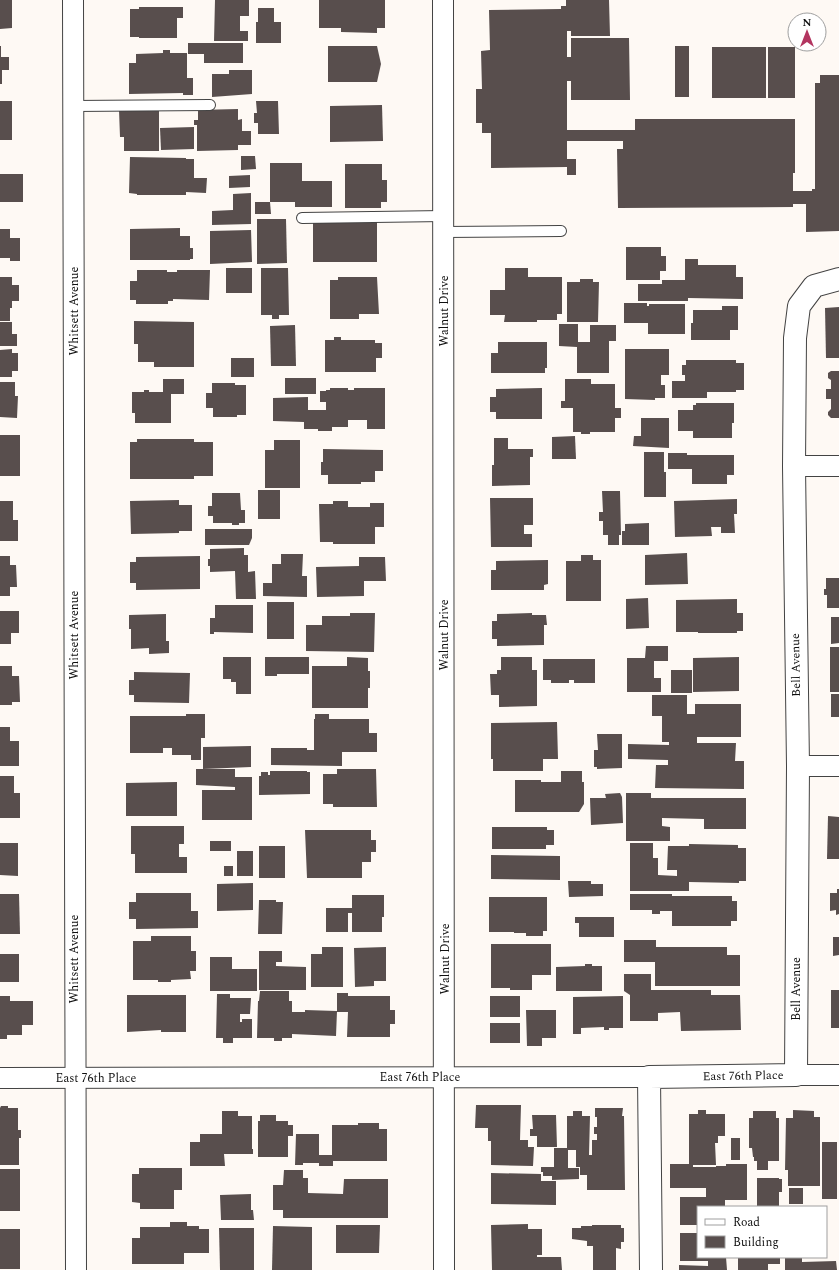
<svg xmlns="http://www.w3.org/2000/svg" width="839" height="1270" font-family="Spectral,serif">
	<rect width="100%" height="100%" fill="#fef9f4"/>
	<!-- building -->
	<g fill="#584e4d">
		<path d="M0 0H12V28L0 29Z"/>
		<path d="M215 0H249V16H240V31H248V41H214Z"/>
		<path d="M319 0H385V28H377V33L341 32V28H319Z"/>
		<path d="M566 0H609L610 36H571V31H567V57H571V38H629L630 100H571V81H567V130H635V119H795V173H793V191H812V189H815V83H820V75H839V231L806 232V204H793V207L618 208 617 149H623V141H567V159H576V175H567V167L491 168V133H482V123H476V89H482L481 51 490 50 489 10 561 9V6H566Z"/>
		<path d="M139 7H183V18H177V38H139V37H130V9H139Z"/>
		<path d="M258 8H274V22H281V43H256V22H258Z"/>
		<path d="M188 43H243V63H204V54H188Z"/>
		<path d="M0 46H1V57H9V70H2V84H0Z"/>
		<path d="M328 46H377L381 64 377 82H328Z"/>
		<rect x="675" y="46" width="14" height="51"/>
		<rect x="712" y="47" width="54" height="51"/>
		<rect x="768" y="47" width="27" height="51"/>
		<path d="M163 50H170V53H187V78H193V95H183V93L129 94V63H136V54L163 53Z"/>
		<path d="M229 70H252V94L212 97V74H229Z"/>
		<rect x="0" y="101" width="12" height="39"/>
		<path d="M256 101H278L279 134H258V123H254V113H257Z"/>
		<path d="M382 105 383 141 330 142V106Z"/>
		<path d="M238 109V120L242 119V131H251V145H238V150L197 151V125H194V120H198V110Z"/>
		<path d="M119 110H159V151H124V137H120Z"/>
		<path d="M194 127V149L161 150 160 128Z"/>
		<path d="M241 156H255L256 169 241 170Z"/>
		<path d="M130 157 186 158V159H194V178H207L206 193 186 192V195H137V194L129 193Z"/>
		<path d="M270 163H302V181H332V207H295V202H270Z"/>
		<path d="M345 164H382V180H387V202H381V208H345Z"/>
		<rect x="0" y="174" width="23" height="28"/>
		<path d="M250 175V187L229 188V176Z"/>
		<path d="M251 193V224L212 225V211L233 210V194Z"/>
		<path d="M255 202H270L271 214H255Z"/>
		<path d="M257 219H286L287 263 257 264Z"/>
		<rect x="313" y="222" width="64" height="40"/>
		<path d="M180 228V236H190V248H193V259H190V260H130V229Z"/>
		<path d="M0 229H10V238H20V261H10V258H0Z"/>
		<path d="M251 230 252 262 210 264V231Z"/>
		<path d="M626 247H661V256H666V271H660V280H626Z"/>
		<path d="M685 259H698V265H736V277H743V299L688 298V301H638V284H662V280H685Z"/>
		<rect x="226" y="268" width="26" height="25"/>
		<path d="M261 268H288L289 315H279V319H272V315H261Z"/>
		<path d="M505 268H528V277H562V314H557V320H537V322H504L505 315H490V290H505Z"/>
		<path d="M137 270H167V272H177V270H210L209 300 173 299V301H168V304H136V300H130V281H137Z"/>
		<path d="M0 277H12V285H19V301H12V308H10V321H0Z"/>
		<path d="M338 277H377L379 314H359V319H330V280H338Z"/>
		<path d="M580 279H593V282H599L598 322H567V282H580Z"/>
		<path d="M624 303H647V306H649V304H685V334H648V323H624Z"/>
		<path d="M722 306H738V330H730V340H691V323H693V310H722Z"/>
		<path d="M839 307V358H826L825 308Z"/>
		<path d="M134 321 194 322V367H154V362H138V344H134Z"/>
		<path d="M0 322H12V334H17V346H0Z"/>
		<path d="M559 324H578V342H590V325H616V341H609V373H577V347L559 346Z"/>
		<path d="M295 325 296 366H271L270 326Z"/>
		<path d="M334 337H341V340H375V343H382V358H376V372H325V340H334Z"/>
		<path d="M498 342H547V368H545V373H491V353H498Z"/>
		<path d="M12 349V353H18V371H12V377H0V350Z"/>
		<path d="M625 349H669V375H661V385H665V398H655V400L625 399Z"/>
		<rect x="231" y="358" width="23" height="19"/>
		<path d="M686 360H736V363H744V390H736V392H707V398H672V381H685V375H682V365H686Z"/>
		<path d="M831 371H839V418H831L828 415V412L831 409V399H826V389H831V380L828 378V373Z"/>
		<rect x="285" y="378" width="31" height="16"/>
		<path d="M163 379H184V394H171V423H135V413H132V392H144V390H149V392H163Z"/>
		<path d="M565 379H591V384H615V408H621V418H615V432H590V434H581V432H573V408H561V401H565Z"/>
		<path d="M0 382H15V396H18L17 418 0 417Z"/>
		<path d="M212 383H235V385H246V415H237V417H213V408H206V393H212Z"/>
		<path d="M330 388H348V390H354V388H385V429H367V420H348V427H332V431H318V429H304V422L273 421V398L308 397V410H326V402H320V391H326V390H330Z"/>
		<path d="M542 388V419H496V412H490V397H496V389Z"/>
		<path d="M696 403H734V423H732V438H693V431H678V410H693V405H696Z"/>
		<path d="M641 418H669V448L633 446 634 436H641Z"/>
		<rect x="0" y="435" width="20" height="41"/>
		<path d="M575 436 576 459H552V437Z"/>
		<path d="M494 438H508V449H533V457H530V485L492 486V465H494Z"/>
		<path d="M137 439H194V442H213V476H194V479H130V442H137Z"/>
		<path d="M274 440H300V488H265V450H274Z"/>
		<path d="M323 449 383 450V471H375V482H361V484H328V475H321V462H323Z"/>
		<path d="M644 452H664V472H666V497H644Z"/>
		<path d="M668 453H687V455H734V475H727V484H692V469H668Z"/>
		<rect x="258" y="490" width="22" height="29"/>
		<path d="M602 491H620L621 535H619V545H608V535H603V521H599V512H603Z"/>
		<path d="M212 493H240L241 510H245V523H239V525H232V523H213V516H208V506H212Z"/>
		<path d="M490 498H533V525H524V534H532V547H491Z"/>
		<path d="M737 499V514H734L735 533H721V527H711L712 536 675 537 674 501Z"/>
		<path d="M179 500V505H192V531H179V533L131 534 130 501Z"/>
		<path d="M0 501H13V520H18V541H0Z"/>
		<path d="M333 501H348V507H370V503H384V527H375V544H333V542H320L319 504H333Z"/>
		<path d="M649 523V545H622V531H625V524Z"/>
		<path d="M205 529H252V538L249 545H205Z"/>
		<path d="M244 548V555H248V572L255 571 256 599H236L235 571 210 572V566H208V559H210V549Z"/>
		<path d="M687 553 688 584 645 585V555Z"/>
		<path d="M281 554H303L302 576H307V597L263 596V583H272V564H281Z"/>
		<path d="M581 555H593V560H601V601H566V561H581Z"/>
		<path d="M0 556H10V565H16L17 587H10V596H0Z"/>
		<path d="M200 556V589L136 590V583H130V562H136V557Z"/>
		<path d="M359 557H385L386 581H364V596L317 597 316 567 359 566Z"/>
		<path d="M548 560V584L544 585V590H491V570H496V561Z"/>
		<path d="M826 578H839V608H827V595H824V589H826Z"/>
		<path d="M648 598 649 628 626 629V599Z"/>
		<path d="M737 599V613H743V631H737V633H698V632H676V600Z"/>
		<rect x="267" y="602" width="27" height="37"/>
		<path d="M215 605H253V633L214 632V634H210V618H215Z"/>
		<path d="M0 611H19V633H11V644H0Z"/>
		<path d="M350 613H375L374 652 306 651V625H322V616H350Z"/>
		<path d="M532 613V615H546L547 625H544V645L497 646V639H492V621H497V614Z"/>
		<path d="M166 614V641H169V653L149 654V648L131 649V629H129V615Z"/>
		<path d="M831 617H839V643L831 644Z"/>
		<path d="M646 646H668V661H654V678H661V692H627V658H645Z"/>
		<rect x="830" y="647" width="9" height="45"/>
		<path d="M223 657H251V694H236V682H231V679H223Z"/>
		<path d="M265 657H309V674H277V676H265Z"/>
		<path d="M347 657 368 658V671H370V688H368V708H312V666H347Z"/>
		<path d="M501 657H532V670H537V706L499 707V695H491L490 674H497V670H501Z"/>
		<path d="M739 657V691L693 692V658Z"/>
		<path d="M543 659H595V683H574V680H569V683H551V680H543Z"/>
		<path d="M0 666H12V676H19L20 702H12V705H0Z"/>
		<rect x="671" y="670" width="21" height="23"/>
		<path d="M134 672 190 673 189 703 134 702V695H129V680H134Z"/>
		<rect x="831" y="694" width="8" height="23"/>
		<path d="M652 695H687V714H695V704H741V737H697V743H736L735 761H744V789L655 788 656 765H668V760L628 759V744L669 745V742H662V716H652Z"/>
		<path d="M186 714H205V738H201V760H191V755H172V748H163V753H130V716H186Z"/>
		<path d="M315 714H329V719H369V733H377V752H342V766L271 765V748H307V750H314V719H315Z"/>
		<path d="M557 722 558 759H543V771H493V759H491V723Z"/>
		<path d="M0 727H10V741H19V766H0Z"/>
		<path d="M597 734H622V768L597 769V767H594V750H598Z"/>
		<path d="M251 746V767L203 769V747Z"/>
		<path d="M196 769H235V777H252V820H202V790H235V787L196 785Z"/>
		<path d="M337 769H376L377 807H333V804H323V774H337Z"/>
		<path d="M270 771H307V772H310V794L259 795V776H261V772H268V775H270Z"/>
		<path d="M561 771H582V782H584V804L579 812H515V780H541V782H561Z"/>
		<path d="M0 776H14V793H20V818H0Z"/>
		<path d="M177 782V816H126V783Z"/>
		<path d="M620 793 622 797 623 823 591 825 590 798H606L605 794Z"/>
		<path d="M626 793H651V798H746V829H704V819L662 818V826L670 827V841H626Z"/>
		<path d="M828 816 839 817V859H827Z"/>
		<path d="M131 826H184V844H179V857H187V873H135V854H131Z"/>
		<path d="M492 827H547V830H554V845H546V849H492Z"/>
		<path d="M305 830H371V840H376V852H371V862H362V878H307Z"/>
		<rect x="210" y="841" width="21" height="10"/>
		<path d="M0 843H18V876L0 875Z"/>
		<path d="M630 843H653V858H658V875L677 876V870H667L668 846H689V844L738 845V848H746V881H739V883L689 882V891H630Z"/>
		<rect x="259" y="846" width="26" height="32"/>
		<rect x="237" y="851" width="16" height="25"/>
		<path d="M491 855 560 856V880L491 879Z"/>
		<rect x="224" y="866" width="9" height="10"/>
		<path d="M568 881H591V884H603V896L569 897Z"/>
		<path d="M253 883V910L217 911V884Z"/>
		<path d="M837 889H839V914L836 915V910L830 911V893H837Z"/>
		<path d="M136 893H191V911H198V928L136 929V919H129V902H136Z"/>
		<path d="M0 894H19L20 934H0Z"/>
		<path d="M630 894H672V896H732V901H737V921H731V926H672V911H660V914H652V910H630Z"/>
		<path d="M352 895H384V917H382V932H352V913H348V932H326V908H352Z"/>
		<path d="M489 897H547V931H543V936H526V933H514V932H489Z"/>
		<path d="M259 900H276V902H283L282 934H258Z"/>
		<path d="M575 917H614V937H579V923H575Z"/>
		<path d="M151 936H191V951H196V971H190L191 979 171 980V982H158V980H133V941H151Z"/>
		<path d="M833 937H839V955L833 956Z"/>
		<path d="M624 940H656V947H727V955H740V986H655V962H624Z"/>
		<path d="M491 944H551V975H532V990H510V988H491Z"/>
		<path d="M322 947H343V987H311V954H322Z"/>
		<path d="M386 947V981H374V986L355 987 354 948Z"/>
		<path d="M259 951H282V962H276V966L306 967V990H259Z"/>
		<rect x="0" y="954" width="19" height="28"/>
		<path d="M210 957H232V969H257V991H210Z"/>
		<path d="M585 964H592V966H602V991H556V967L585 966Z"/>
		<path d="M624 974H651V990H711V995H740L741 1030 681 1031 680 1012 658 1013V1021H630V995L624 991Z"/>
		<rect x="831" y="990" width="8" height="38"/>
		<path d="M260 991H289V1001H292V1012H305V1010L337 1011 336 1036 292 1034V1038H282V1041H274V1038H257L258 1001H259Z"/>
		<path d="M337 993H348V996H390V1010H395V1024H390V1037H347L348 1012H337Z"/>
		<path d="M217 994H230V998H251L250 1014H240V1022H242V1019H252V1038H233V1043H223V1038H216Z"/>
		<path d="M127 995H186V1032H161V1030L127 1032Z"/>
		<path d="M0 996H10V1001H33V1025H22V1035H7V1039H0Z"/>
		<rect x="490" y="996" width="30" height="21"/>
		<path d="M623 996V1028H609V1030H604V1027L581 1028V1034H573V997Z"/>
		<path d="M526 1010H556V1038H542V1046H527Z"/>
		<rect x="490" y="1023" width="30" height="20"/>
		<path d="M476 1105H521L520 1140H528V1147H534L533 1166 491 1165V1141H488V1128H475Z"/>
		<path d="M1 1106H8V1108H18V1130H21V1138H19V1165H0V1108Z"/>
		<path d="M595 1108H623L622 1116H624L625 1190H587V1175H580V1167H576V1150H568V1168H579V1179L552 1180V1176H543V1172H541V1167H554V1148H567V1116H573V1111H582V1116H590L589 1155H592V1140H597V1134H594V1127H597V1117H595Z"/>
		<path d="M698 1110H706V1114H725V1136H718V1143H715L716 1165H693V1167H716V1166H726V1164H747V1200H725V1207H698V1225H680V1197H706V1188H670V1164H689V1114H698Z"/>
		<path d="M793 1110 814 1111V1117H820V1186H788V1170H785L786 1118H793Z"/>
		<path d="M222 1111H238V1116H252V1149H253V1154H224L225 1166H190V1142H200V1134H222Z"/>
		<path d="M753 1111H776V1118H779V1161H768V1170H757V1161H754V1157H753L752 1148H749V1118H753Z"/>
		<path d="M260 1115H276V1121H288V1125H293V1136H288V1157H258V1121H260Z"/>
		<path d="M532 1115H556L557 1147H537V1136H530V1129H533Z"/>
		<path d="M358 1123H379V1129H387V1161H333V1166H319V1163H303V1165H295L296 1134H319V1155H332V1125H358Z"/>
		<rect x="731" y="1138" width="9" height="22"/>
		<rect x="822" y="1142" width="15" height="57"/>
		<path d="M139 1168H182V1190H174V1209H140V1203L132 1202V1174H139Z"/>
		<rect x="0" y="1169" width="20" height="42"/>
		<path d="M284 1170H303V1178H308V1193L343 1194 344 1179H388V1218H283V1210H273V1185H283Z"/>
		<path d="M491 1173 541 1174V1181H556V1205L491 1204Z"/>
		<path d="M757 1178H779V1179H782V1192H779V1207H757Z"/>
		<rect x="789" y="1188" width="14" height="16"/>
		<path d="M251 1194V1210H253L254 1220H221L220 1195Z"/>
		<path d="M170 1222H187V1226H199V1229H209V1253H184V1264H132V1238H140V1227H170Z"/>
		<path d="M528 1224V1229H542V1255H537V1257H561L562 1270H492L491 1225Z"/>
		<path d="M336 1225H380L379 1253H336Z"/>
		<path d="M592 1225H621V1228H624V1242H621V1249L616 1248V1270H593V1246H587V1241L572 1239V1228H581V1226H592Z"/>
		<path d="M273 1226 312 1227V1270H272Z"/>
		<path d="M219 1228H254V1270H220Z"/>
		<rect x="0" y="1229" width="20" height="40"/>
		<path d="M680 1233H698V1257H726L727 1270H679V1265L708 1266V1261H680Z"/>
		<path d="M738 1257H780V1264H768V1270H738Z"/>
		<path d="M785 1257H802V1262L836 1261 837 1270H785Z"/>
	</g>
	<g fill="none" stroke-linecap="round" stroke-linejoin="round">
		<defs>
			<g id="service">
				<path d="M73 106 210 105"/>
				<path d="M302 218 444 216"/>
				<path d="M443 232 561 231"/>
			</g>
			<g id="minor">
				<path d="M73 0 76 1270"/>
				<path d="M443 0 444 1270"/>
				<path d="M794 466H839"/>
				<path d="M798 766H839"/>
				<path d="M796 1075H839"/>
				<path d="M0 1078 649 1077"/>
			</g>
			<path id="tertiary" d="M651 1270 649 1077 796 1075 798 766 794 466 795 338 799 306 814 286 839 279"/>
		</defs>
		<!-- service casing -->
		<use href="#service" stroke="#434343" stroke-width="12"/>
		<!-- minor casing -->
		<use href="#minor" stroke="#434343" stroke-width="22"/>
		<!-- tertiary casing -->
		<use href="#tertiary" stroke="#434343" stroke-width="24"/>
		<!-- service -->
		<use href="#service" stroke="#fff" stroke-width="10"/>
		<!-- minor -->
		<use href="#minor" stroke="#fff" stroke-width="20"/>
		<!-- tertiary -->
		<use href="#tertiary" stroke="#fff" stroke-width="22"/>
	</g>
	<g text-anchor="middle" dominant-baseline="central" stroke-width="4" stroke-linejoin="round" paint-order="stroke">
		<!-- street labels -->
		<g font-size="12" fill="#101010" stroke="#fff">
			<text transform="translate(74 311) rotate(-90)">Whitsett Avenue</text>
			<text transform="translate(444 311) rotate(-90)">Walnut Drive</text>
			<text transform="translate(74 635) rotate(-90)">Whitsett Avenue</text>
			<text transform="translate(444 635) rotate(-90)">Walnut Drive</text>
			<text transform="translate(796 665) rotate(-91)">Bell Avenue</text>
			<text transform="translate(74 959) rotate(-90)">Whitsett Avenue</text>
			<text transform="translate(445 959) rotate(-90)">Walnut Drive</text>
			<text transform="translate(796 989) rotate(-90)">Bell Avenue</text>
			<text transform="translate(743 1076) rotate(-1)">East 76th Place</text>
			<text x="420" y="1077">East 76th Place</text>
			<text x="96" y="1078">East 76th Place</text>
		</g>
	</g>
	<!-- legend -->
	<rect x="697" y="1206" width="130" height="52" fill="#ffffff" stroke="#9f9f9f"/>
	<rect x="705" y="1219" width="20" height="6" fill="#ffffff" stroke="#9f9f9f"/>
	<text x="733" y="1226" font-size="12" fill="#101010">Road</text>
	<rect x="705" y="1236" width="20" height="12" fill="#584e4d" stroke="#9f9f9f"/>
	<text x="733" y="1246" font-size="12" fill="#101010">Building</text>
	<!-- north arrow -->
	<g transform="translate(807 32)"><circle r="19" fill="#ffffff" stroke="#9f9f9f"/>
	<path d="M0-3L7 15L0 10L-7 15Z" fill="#b33560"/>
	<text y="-6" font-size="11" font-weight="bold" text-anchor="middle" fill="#101010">N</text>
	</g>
</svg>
